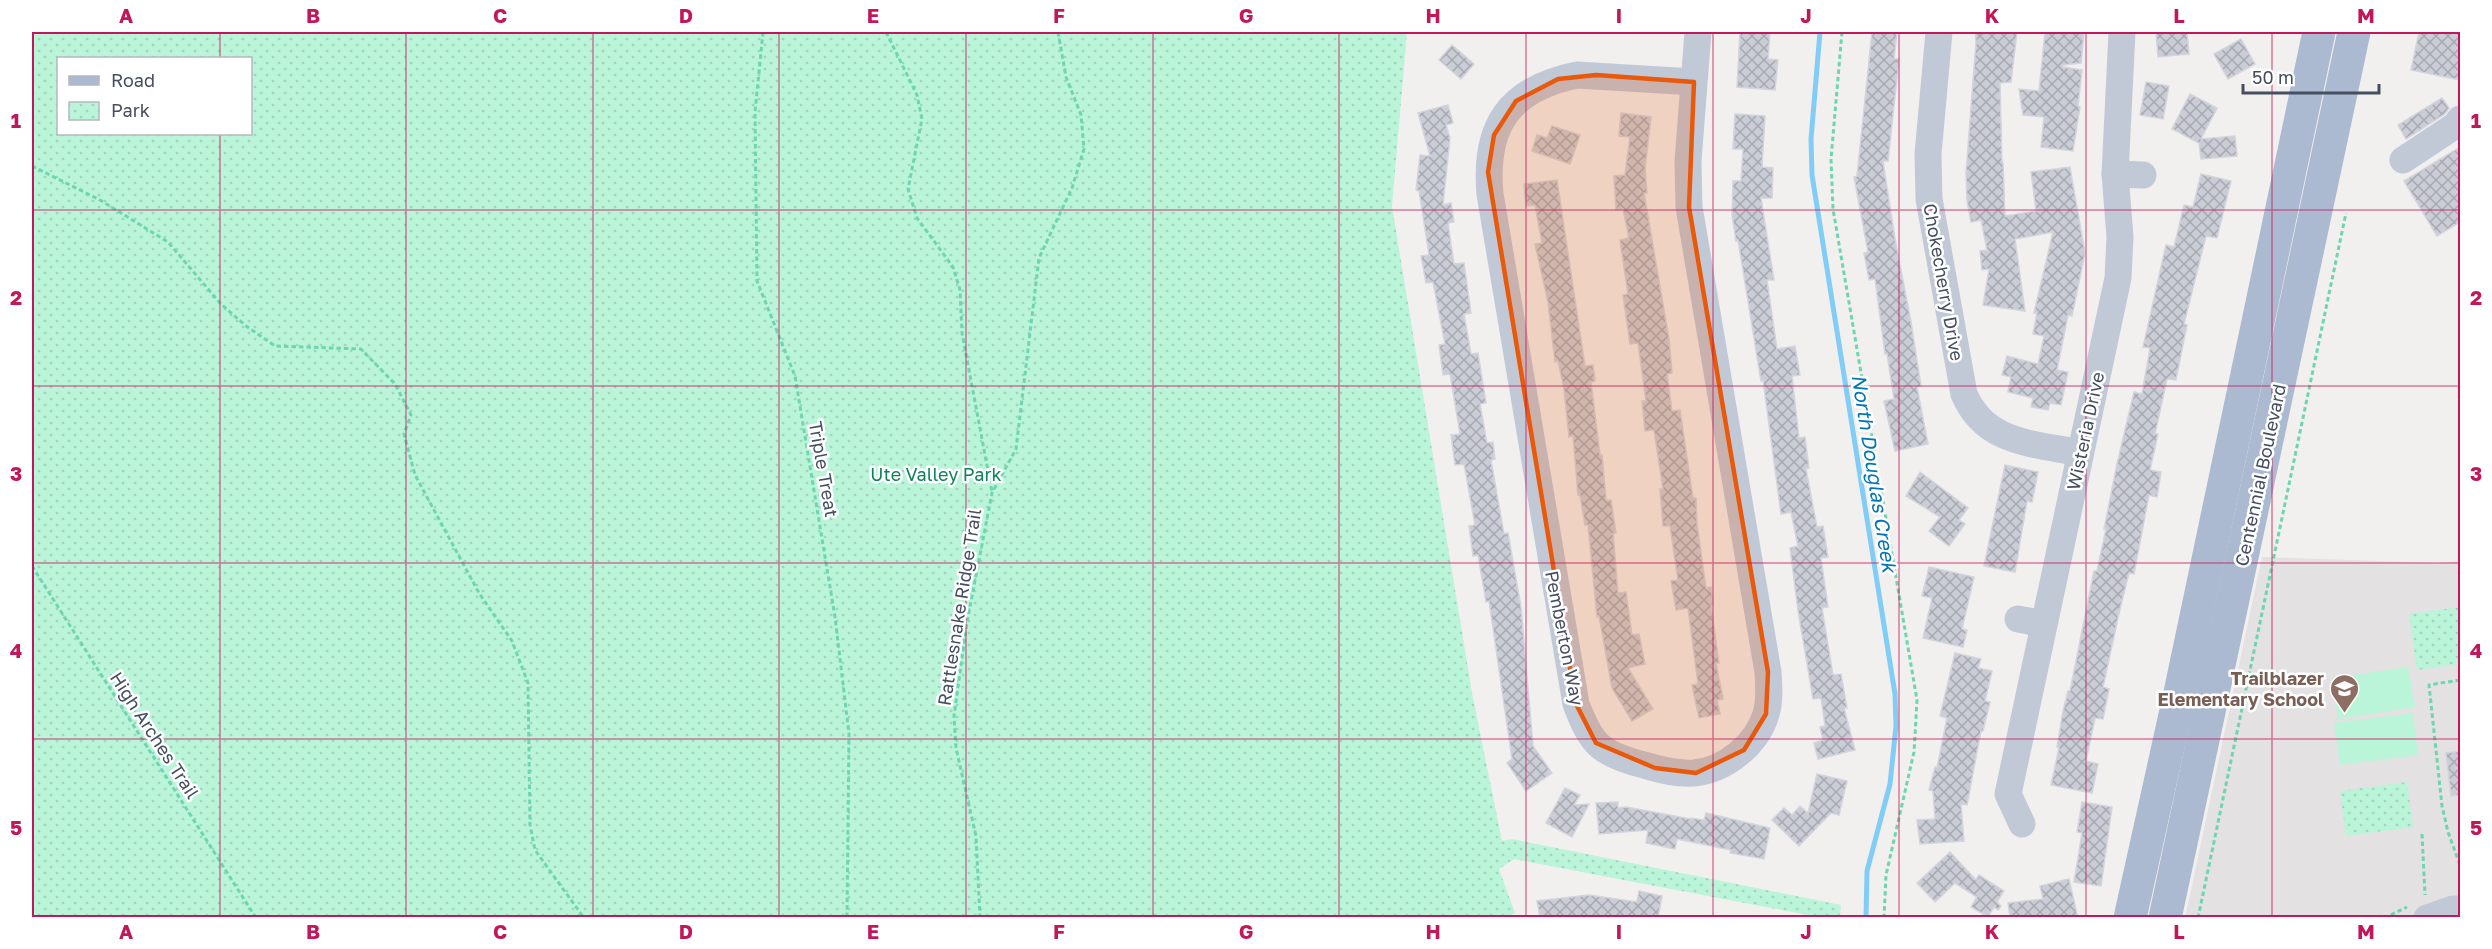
<svg xmlns="http://www.w3.org/2000/svg" width="2492" height="949" font-family="'Golos Text',sans-serif">
	<defs>
		<pattern id="park-dots" width="8" height="8" patternUnits="userSpaceOnUse" patternTransform="scale(1.5)"><rect width="8" height="8" fill="#baf4d9"/><path d="M2 2h.1M6 6h.1" fill="none" stroke="#a1d3bd" stroke-width="1.8" stroke-linecap="round"/></pattern>
		<pattern id="building-cross-hatch" width="8" height="8" patternUnits="userSpaceOnUse" patternTransform="scale(1.5)"><rect width="8" height="8" fill="#cbcdd6"/><path d="M0 0l8 8M0 8l8-8" fill="none" stroke="#a7a9b1"/></pattern>
	</defs>
	<rect width="100%" height="100%" fill="#f2f0ef"/>
	<!-- education -->
	<path fill="#e3e1e1" d="M2262 557 2437 563 2460 561V917L2185 918Z"/>
	<!-- park -->
	<g fill="url(#park-dots)" fill-rule="evenodd">
		<path d="M32 32H1407L1392 206 1472 693 1502 841 1512 839 1841 905 1840 917H1818L1514 859 1499 869 1515 913 1506 918 32 917ZM58 58H250V134H58Z"/>
		<path d="M2460 607V664L2417 670 2409 614Z"/>
		<path d="M2407 782 2413 827 2346 836 2340 791Z"/>
	</g>
	<!-- pitch -->
	<g fill="#baf4d9">
		<path d="M2408 667 2415 707 2338 719 2332 678Z"/>
		<path d="M2413 713 2418 755 2340 765 2334 723Z"/>
	</g>
	<g fill="none" stroke-linecap="round" stroke-linejoin="round">
		<!-- stream -->
		<path stroke="#82cdf5" stroke-width="5" d="M1820 32 1811 139 1812 175 1895 694 1896 726 1890 784 1867 871 1866 918"/>
	</g>
	<!-- building -->
	<g fill="url(#building-cross-hatch)" stroke="#d3d4dc" stroke-width="1.5">
		<path d="M1740 32H1770L1768 59 1778 60 1775 90 1737 87Z"/>
		<path d="M1872 32H1897L1894 59H1899L1888 161H1883L1895 239 1911 322 1921 386 1917 387 1928 444 1895 451 1884 401 1894 399 1887 354H1885L1875 279 1869 280 1864 253 1868 252 1854 177 1857 176Z"/>
		<path d="M1975 32H2017L2011 82 2000 83 2002 163H2003L2005 216 2036 211 2031 172 2070 167 2085 253 2072 316 2068 315 2057 370 2068 372 2061 405 2050 403 2048 410 2031 407 2033 398 2008 392 2011 377 2002 375 2007 356 2038 364 2044 336 2033 334 2037 313H2034L2053 232 2015 239 2025 311 1983 305 1989 269 1982 270 1980 251 1987 250 1981 220 1971 222 1967 201 1966 173 1976 42Z"/>
		<path d="M2045 32H2084L2081 63 2063 65V67L2082 70 2078 106 2080 107 2073 151 2041 147 2044 117 2023 115 2019 89 2039 91Z"/>
		<path d="M2156 32H2187L2189 54 2158 57Z"/>
		<path d="M2419 32H2460V80L2411 70Z"/>
		<path d="M2241 39 2255 64 2228 79 2214 54Z"/>
		<path d="M1452 45 1474 64 1461 79 1439 60Z"/>
		<path d="M2146 82 2169 86 2163 119 2140 115Z"/>
		<path d="M2190 94 2217 108 2201 139 2235 136 2237 156 2201 159 2199 143 2172 129Z"/>
		<path d="M2442 98 2449 108 2445 114 2406 139 2398 125Z"/>
		<path d="M1448 105 1453 123 1446 125 1450 138 1443 205 1451 203 1454 222 1448 223 1454 264 1464 263 1471 313 1464 314 1471 354 1478 353 1486 403 1480 404 1487 443 1493 442 1495 459 1491 460 1504 534 1508 533 1521 607 1533 746 1552 773 1526 791 1507 763 1512 759 1489 601 1486 602 1478 555 1473 556 1469 526 1475 525 1464 464 1455 465 1451 435 1460 434 1450 374 1443 375 1439 345 1445 344 1433 282 1426 283 1421 256 1429 255 1419 191 1416 190 1420 155 1430 156 1418 113Z"/>
		<path d="M1621 113 1651 117 1645 169 1647 193H1644L1669 339 1672 373 1667 374 1672 411 1680 410 1693 498H1696L1697 524 1706 588 1711 587 1713 604 1711 605 1719 663H1716L1723 699 1717 700 1720 714 1699 718 1692 685 1698 684 1688 608 1676 610 1671 581 1678 580 1670 526H1663L1660 489H1663L1654 430 1645 431 1642 401H1646L1638 343 1630 344 1623 295 1628 294 1620 240 1629 238 1623 209 1616 210 1614 176 1625 175 1630 137 1619 136Z"/>
		<path d="M1735 114 1765 116 1762 167 1773 168 1772 198H1761L1774 280H1767L1777 349 1795 346 1800 375 1792 376 1799 438 1805 437 1809 468 1806 469 1817 527 1823 526 1828 557 1821 558 1828 607 1822 608 1833 675 1841 674 1847 708H1844L1855 750 1818 759 1814 743 1823 740 1820 727 1825 726 1821 698 1813 699 1798 611 1790 548 1798 546 1791 512 1781 514 1763 380 1761 381 1738 240 1736 241 1732 215 1733 181H1741L1743 149H1733Z"/>
		<path d="M1552 126 1580 135 1570 164 1532 151 1537 135 1547 138Z"/>
		<path d="M2460 147V222L2437 236 2404 181Z"/>
		<path d="M2201 174 2231 181 2217 238 2206 236 2184 324 2187 325 2176 380 2167 379 2155 434H2158L2150 470 2161 472 2157 497 2149 495 2134 574 2129 573 2120 609 2103 687 2109 689 2103 719 2095 718 2086 761 2098 764 2092 793 2051 785 2059 748 2057 747 2063 711 2068 691H2070L2094 571H2097L2106 529H2104L2117 464 2134 392 2142 394 2150 348 2143 347 2166 245 2174 247 2184 205 2193 207Z"/>
		<path d="M1557 180 1585 366 1593 365 1595 381 1591 382 1600 455H1602L1606 500H1611L1616 533H1613L1618 593 1626 592 1632 635 1639 634 1645 664 1628 668 1653 709 1632 721 1612 688 1599 616 1597 617 1588 525H1585L1580 495H1578L1573 436 1569 437 1564 389 1558 361 1555 362 1548 302 1535 244 1542 243 1535 205 1526 206 1524 184Z"/>
		<path d="M2005 465 2038 472 2032 502 2027 501 2015 572 1984 566Z"/>
		<path d="M1920 472 1968 508 1959 520 1965 524 1949 546 1929 531 1940 517 1906 496Z"/>
		<path d="M1929 567 1974 577 1962 629 1967 630 1963 647 1923 638 1932 598 1922 596Z"/>
		<path d="M1955 653 1981 659 1978 668 1992 671 1985 701 1990 702 1983 731H1981L1967 805 1961 804 1964 841 1920 844 1917 820 1935 819 1933 791 1929 790 1935 767 1937 768 1947 718 1940 716Z"/>
		<path d="M2460 751V795L2451 796 2446 753Z"/>
		<path d="M1817 774 1847 781 1839 815 1831 813 1799 846 1772 820 1784 808 1792 815 1800 806 1808 813Z"/>
		<path d="M1565 788 1580 795 1574 805 1589 804 1572 837 1546 823Z"/>
		<path d="M1618 802V808L1626 807 1691 819V818L1704 820 1706 813 1770 828 1764 859 1730 853 1731 850 1677 839 1675 849 1646 843 1648 830 1599 834 1596 803Z"/>
		<path d="M2082 802 2112 807 2101 886 2074 882 2082 833 2077 832Z"/>
		<path d="M1950 852 1976 880 1979 875 2004 891 1997 902 2001 906 1998 910 1994 907 1988 917 1971 907 1977 897 1955 883 1935 902 1917 883Z"/>
		<path d="M2069 879 2078 918H2010L2008 903 2043 899 2040 886Z"/>
		<path d="M1639 891 1662 896 1658 918H1540L1537 901 1589 895 1637 902Z"/>
	</g>
	<g fill="none" stroke-linecap="round" stroke-linejoin="round">
		<!-- path -->
		<g stroke="#6ed5b1" stroke-width="3" stroke-dasharray="4.5 3" stroke-linecap="butt">
			<path d="M763 32 755 112 757 281 795 376 835 617 849 734 847 918"/>
			<path d="M886 32 917 95 922 119 908 189 917 218 953 267 960 290 962 333 992 492"/>
			<path d="M1842 32 1831 159 1833 209 1917 700 1914 752 1886 875 1884 918"/>
			<path d="M32 166 100 200 168 242 220 303 246 326 275 346 361 349 395 384 411 415 404 434 415 475 479 593 512 641 528 683 530 825 535 850 584 918"/>
			<path d="M32 566 256 918"/>
			<path d="M2460 680 2429 685 2442 806 2448 832 2460 865"/>
			<path d="M2422 834 2425 895"/>
			<path d="M980 918 976 836 956 748 954 716 967 622 992 493 1016 449 1039 258 1072 188 1084 149 1081 115 1066 77 1058 32"/>
			<path d="M2198 918 2346 213"/>
			<path d="M2384 918 2407 907"/>
		</g>
		<!-- minor -->
		<g stroke="#c2c9d6" stroke-width="27">
			<path d="M1939 32 1928 154 1929 199 1964 394C1985 444 2033 443 2080 453"/>
			<path d="M1694 82 1577 75C1508 89 1484 127 1490 194L1576 704C1581 717 1586 730 1595 741 1605 754 1628 761 1644 765 1660 770 1677 774 1694 773 1726 770 1757 744 1766 714 1770 701 1769 686 1768 672L1689 207 1688 161 1698 32"/>
			<path d="M2403 160 2456 125 2460 119"/>
			<path d="M2115 174 2143 175"/>
			<path d="M2018 619 2044 624"/>
			<path d="M2022 824 2008 794 2118 278 2120 237 2115 174 2122 32"/>
			<path d="M2427 918 2453 909H2460"/>
		</g>
		<!-- major -->
		<g stroke="#acbad1" stroke-width="33">
			<path d="M2130 918 2181 688 2319 32"/>
			<path d="M2165 918 2354 32"/>
		</g>
	</g>
	<!-- marked area -->
	<path fill="#e8590c" fill-opacity="0.2" stroke="#e8590c" stroke-width="4.5" stroke-linejoin="round" d="M1596 75 1694 82 1689 207 1768 672 1766 714 1744 750 1696 773 1655 768 1596 743 1576 704 1488 172 1494 135 1516 101 1558 79Z"/>
	<!-- grid -->
	<path fill="none" stroke="#c2185b" stroke-width="1.5" stroke-opacity="0.55" d="M220 32V58M406 32V918M593 32V918M779 32V918M966 32V918M1153 32V918M1339 32V918M1526 32V918M1713 32V918M1899 32V918M2086 32V918M2272 32V918M220 134V918M32 210H2460M32 386H2460M32 563H2460M32 739H2460"/>
	<!-- icons -->
	<defs>
		<symbol id="school-pin" viewBox="-11 -11 22 30"><path d="M0 17L-7.5 6A9.5 9.5 0 1 1 7.5 6Z" fill="#8d6e63" stroke="#fff"/><path d="M0-5L7-2L0 1L-7-2ZM-4 1L0 2.5L4 1V4Q0 6-4 4Z" fill="#fff"/></symbol>
	</defs>
	<g fill-rule="evenodd">
		<use href="#school-pin" x="2328" y="672" width="33" height="45"/>
	</g>
	<g text-anchor="middle" dominant-baseline="central" stroke-width="5" stroke-linejoin="round" paint-order="stroke">
		<!-- street labels -->
		<g font-size="18" fill="#454f5f" stroke="#fff">
			<text transform="translate(1944 282) rotate(80)">Chokecherry Drive</text>
			<text transform="translate(2085 431) rotate(-78)">Wisteria Drive</text>
			<text transform="translate(824 469) rotate(80)">Triple Treat</text>
			<text transform="translate(2260 475) rotate(-78)">Centennial Boulevard</text>
			<text transform="translate(959 607) rotate(-81)">Rattlesnake Ridge Trail</text>
			<text transform="translate(1565 638) rotate(79)">Pemberton Way</text>
			<text transform="translate(155 735) rotate(57)">High Arches Trail</text>
		</g>
		<!-- park labels -->
		<g font-size="18" fill="#0d8359" stroke="#fff">
			<text x="936" y="474">Ute Valley Park</text>
		</g>
		<!-- education labels -->
		<g font-size="18" font-weight="bold" fill="#785e54" stroke="#fff" text-anchor="end">
			<text x="2324" y="678">Trailblazer<tspan x="2324" dy="21">Elementary School</tspan></text>
		</g>
		<!-- water labels -->
		<g font-size="20" font-style="italic" fill="#0076b7" stroke="#fff">
			<text transform="translate(1875 473) rotate(81)">North Douglas Creek</text>
		</g>
	</g>
	<!-- border -->
	<rect width="2492" height="949" fill="none" stroke="#ffffff" stroke-width="66"/>
	<!-- legend -->
	<rect x="57" y="57" width="195" height="78" fill="#ffffff" stroke="#b5b9bf" stroke-width="1.5"/>
	<rect x="69" y="76" width="30" height="9" fill="#acbad1" stroke="#b5b9bf" stroke-width="1.5"/>
	<text x="111" y="87" font-size="18" fill="#454f5f">Road</text>
	<rect x="69" y="102" width="30" height="18" fill="url(#park-dots)" stroke="#b5b9bf" stroke-width="1.5"/>
	<text x="111" y="117" font-size="18" fill="#454f5f">Park</text>
	<!-- scale -->
	<path d="M2243 84v9h136v-9" fill="none" stroke="#454f5f" stroke-width="3"/>
	<text x="2252" y="84" font-size="18" fill="#454f5f" stroke="#ffffff" stroke-width="4.5" paint-order="stroke">50 m</text>
	<rect x="33" y="33" width="2426" height="883" fill="none" stroke="#c2185b" stroke-width="2"/>
	<g font-size="20" text-anchor="middle" font-weight="bold" fill="#c2185b">
		<text x="126" y="23">A</text>
		<text x="313" y="23">B</text>
		<text x="500" y="23">C</text>
		<text x="686" y="23">D</text>
		<text x="873" y="23">E</text>
		<text x="1059" y="23">F</text>
		<text x="1246" y="23">G</text>
		<text x="1433" y="23">H</text>
		<text x="1619" y="23">I</text>
		<text x="1806" y="23">J</text>
		<text x="1992" y="23">K</text>
		<text x="2179" y="23">L</text>
		<text x="2366" y="23">M</text>
		<text x="16" y="128">1</text>
		<text x="2476" y="128">1</text>
		<text x="16" y="305">2</text>
		<text x="2476" y="305">2</text>
		<text x="16" y="481">3</text>
		<text x="2476" y="481">3</text>
		<text x="16" y="658">4</text>
		<text x="2476" y="658">4</text>
		<text x="16" y="835">5</text>
		<text x="2476" y="835">5</text>
		<text x="126" y="939">A</text>
		<text x="313" y="939">B</text>
		<text x="500" y="939">C</text>
		<text x="686" y="939">D</text>
		<text x="873" y="939">E</text>
		<text x="1059" y="939">F</text>
		<text x="1246" y="939">G</text>
		<text x="1433" y="939">H</text>
		<text x="1619" y="939">I</text>
		<text x="1806" y="939">J</text>
		<text x="1992" y="939">K</text>
		<text x="2179" y="939">L</text>
		<text x="2366" y="939">M</text>
	</g>
</svg>
